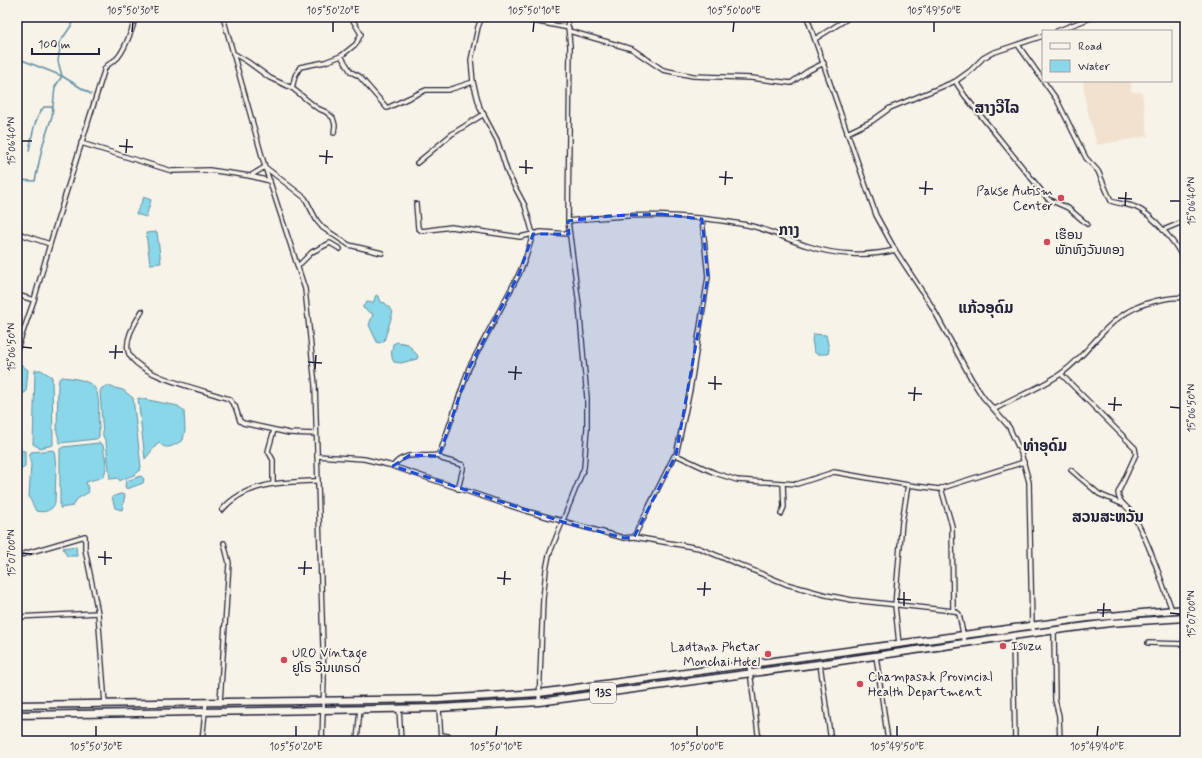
<svg xmlns="http://www.w3.org/2000/svg" width="1202" height="758" font-family="Mynerve,'Noto Sans Lao',sans-serif">
	<rect width="100%" height="100%" fill="#f7f3e8"/>
	<filter id="ink" filterUnits="userSpaceOnUse"><feTurbulence type="fractalNoise" baseFrequency=".025" numOctaves="2"/><feDisplacementMap in="SourceGraphic" scale="8" xChannelSelector="R" yChannelSelector="G"/><feConvolveMatrix kernelMatrix="1 2 1 2 8 2 1 2 1" color-interpolation-filters="sRGB"/></filter>
	<g filter="url(#ink)">
		<!-- built -->
		<path fill="#f2e1cf" d="M1083 81H1131V91L1142 93 1148 136 1097 145 1086 105Z"/>
		<!-- water -->
		<g fill="#8ad7e9" stroke="#608fa3">
			<path d="M144 197 151 200 146 217 136 214Z"/>
			<path d="M157 232 161 263 150 264 146 233Z"/>
			<path d="M376 295 379 297 381 302 385 303 393 312 384 341 379 343 377 342 369 325 373 314 363 308V306L367 302 373 303Z"/>
			<path d="M814 334 826 335 829 349 828 354H817L814 352 812 339Z"/>
			<path d="M397 342 408 344 418 356 417 359 401 363 394 362C390 356 392 350 393 344Z"/>
			<path d="M17 364 22 365 28 370 26 392 17 397Z"/>
			<path d="M35 370H41L52 377 53 445 40 448 33 444Z"/>
			<path d="M62 377C106 381 97 392 99 430V437L96 439 60 443 57 432 58 386 59 379Z"/>
			<path d="M107 386 123 390 133 398 141 467C139 476 127 476 120 481L118 478 110 479 106 442 103 436 100 391 102 388Z"/>
			<path d="M138 398 178 406 184 411 185 430 183 440C174 445 166 452 159 442L145 459Z"/>
			<path d="M99 443 103 445C104 456 109 467 103 477L86 482 89 492 77 499 73 506 60 508V449L63 447Z"/>
			<path d="M17 450 25 451V467L22 469H17Z"/>
			<path d="M54 450 56 467 55 503C52 511 44 513 36 511L29 497 31 464 29 457 31 452Z"/>
			<path d="M141 476 144 479 143 483 127 489 125 487 126 481Z"/>
			<path d="M120 494 125 495 122 510 115 508 112 497Z"/>
			<path d="M76 546 77 556H67L63 548Z"/>
		</g>
		<g fill="none" stroke-linecap="round" stroke-linejoin="round">
			<!-- stream -->
			<g stroke="#608fa3" stroke-width="1.5">
				<path d="M17 25 27 17"/>
				<path d="M22 60 62 76 91 94"/>
				<path d="M29 151C32 137 34 118 44 107H53"/>
				<path d="M17 180 35 181 43 144 52 116 55 87 62 76 58 61 60 48 58 45 77 17"/>
			</g>
			<defs>
				<g id="minor">
					<path d="M223 17 265 167 305 289 315 385 324 679 322 741"/>
					<path d="M351 17 361 34 356 44 341 56 351 72 359 76 387 108 426 90H448L473 82"/>
					<path d="M513 17 569 28"/>
					<path d="M807 17 876 215 895 250 931 305 972 380 983 397 1009 427 1021 453 1029 482 1032 626 1034 633"/>
					<path d="M569 31 632 49 663 70 693 76 751 78 791 83 808 71 824 63"/>
					<path d="M1057 31 1093 17"/>
					<path d="M815 39 850 17"/>
					<path d="M1018 45 1057 100 1086 158 1098 171 1111 201C1119 204 1128 204 1135 207 1154 215 1176 243 1185 262"/>
					<path d="M233 53 248 62 270 78 292 88 317 108 326 112 333 118 335 125 334 133"/>
					<path d="M956 81 957 84 965 96 1048 199 1068 208 1087 224"/>
					<path d="M292 88 295 76 300 67 325 62 341 56"/>
					<path d="M847 133 872 121 890 108 956 81 970 71 983 58 992 53 1043 36"/>
					<path d="M81 143 172 171 209 170 250 176 270 181"/>
					<path d="M417 163 452 134 484 114"/>
					<path d="M250 176 265 167 305 198 317 221 323 228 349 245 382 253"/>
					<path d="M416 204 418 228 422 231 451 227 520 237 541 232 569 234"/>
					<path d="M568 221C631 213 684 213 747 225 768 229 788 240 808 246 834 255 868 257 895 250"/>
					<path d="M1163 230 1185 221"/>
					<path d="M17 233 50 244"/>
					<path d="M17 244 20 233"/>
					<path d="M298 266 312 252 330 243 340 249"/>
					<path d="M17 295 34 300"/>
					<path d="M142 311C136 322 125 337 128 351 134 376 205 390 229 399L235 406 240 421 243 423 289 433 316 434"/>
					<path d="M17 349 34 300 50 244 105 68C109 63 111 63 115 60 123 55 134 26 135 17"/>
					<path d="M1061 374 1135 448 1136 454 1118 493C1119 504 1128 506 1133 515 1150 544 1160 578 1172 610"/>
					<path d="M995 409C1015 398 1044 386 1062 373 1098 346 1106 313 1155 301 1165 299 1175 296 1185 298"/>
					<path d="M676 455 715 473 737 480 797 484 834 472 908 485 939 489 1024 462"/>
					<path d="M317 456 364 459 389 465 526 511 624 538 634 537 674 456 676 455 690 390 708 277 702 219"/>
					<path d="M393 466C405 450 421 458 438 455"/>
					<path d="M1071 470 1099 494 1122 504"/>
					<path d="M273 484V460L268 451 274 430"/>
					<path d="M941 488 952 526 953 609 959 614 965 643"/>
					<path d="M458 489 463 469V465L442 459 438 455 441 450 469 368 519 274 526 257 533 234 525 206 508 174 497 140 480 108 473 82 471 60 478 27 482 17"/>
					<path d="M222 510C245 482 285 482 318 481"/>
					<path d="M781 514 784 507 783 484"/>
					<path d="M634 537 699 548 786 584 826 595 852 600 954 611"/>
					<path d="M17 556 85 536V549L98 613 105 704"/>
					<path d="M17 617 98 613"/>
					<path d="M1054 631 1055 700 1059 716 1060 741"/>
					<path d="M1013 637 1015 741"/>
					<path d="M1148 643 1185 644"/>
					<path d="M899 644 895 605 902 522 908 485"/>
					<path d="M876 656 888 741"/>
					<path d="M749 664 759 741"/>
					<path d="M820 664 831 741"/>
					<path d="M220 702 229 563 224 543"/>
					<path d="M539 702 543 599 546 570 549 555 584 468 587 428V398L579 305 568 221 570 46 567 17"/>
					<path d="M439 708 441 741"/>
					<path d="M399 709 401 741"/>
					<path d="M441 735 448 736 453 741"/>
					<path d="M202 741 206 703"/>
					<path d="M357 741 360 709"/>
				</g>
				<g id="trunk">
					<path d="M17 705 439 699 539 693 1088 618 1185 609"/>
					<path d="M17 715 439 708 539 702 833 662 1034 633 1110 623 1185 618"/>
				</g>
			</defs>
			<!-- minor casing -->
			<use href="#minor" stroke="#22223b" stroke-width="6"/>
			<!-- trunk casing -->
			<use href="#trunk" stroke="#22223b" stroke-width="9"/>
			<!-- minor -->
			<use href="#minor" stroke="#f7f3e8" stroke-width="3.5"/>
			<!-- trunk -->
			<use href="#trunk" stroke="#f7f3e8" stroke-width="6"/>
		</g>
	</g>
	<!-- marked area -->
	<path fill="#1d4ed8" fill-opacity="0.2" stroke="#1d4ed8" stroke-width="3" stroke-dasharray="8 5" stroke-linejoin="round" d="M661 214 702 219 708 277 676 455 634 537 624 538 563 522 393 466 410 455 439 456 469 368 519 274 533 234H569L568 221 608 216Z"/>
	<!-- ticks -->
	<path fill="none" stroke="#22223b" stroke-width="1.5" d="M132 32 133 22M333 32V22M533 32 534 22M733 32 734 22M934 32V22M22 141H32M119 146 133 147M126 153 127 139M319 156 333 157M326 164 327 150M519 167 533 168M526 174V160M719 177 733 178M725 185 726 171M919 188 933 189M925 195 926 181M1118 198 1132 199M1170 201H1180M1125 206 1126 192M22 347 32 348M109 352H123M115 359 116 345M308 362 322 363M315 369 316 355M508 372 522 373M515 380 516 366M708 383 722 384M715 390V376M908 393 922 394M914 401 915 387M1108 404 1122 405M1170 407 1180 408M1114 411 1115 397M22 553 32 554M98 557 112 558M105 565V551M298 568H312M304 575 305 561M497 578 511 579M504 585 505 571M697 589H711M704 596 705 582M897 599 911 600M904 606V592M1097 610H1111M1170 613 1180 614M1103 617 1104 603M96 736V726M296 736V726M496 736 497 726M697 736V726M897 736V726M1097 736 1098 726"/>
	<!-- markers -->
	<g fill="#d1495b" stroke="#f7f3e8" stroke-width="1.5">
		<circle cx="1061" cy="198" r="4"/>
		<circle cx="1047" cy="242" r="4"/>
		<circle cx="1003" cy="646" r="4"/>
		<circle cx="768" cy="654" r="4"/>
		<circle cx="284" cy="660" r="4"/>
		<circle cx="860" cy="684" r="4"/>
	</g>
	<g text-anchor="middle" dominant-baseline="central" stroke-width="4" stroke-linejoin="round" paint-order="stroke">
		<!-- shield labels -->
		<rect fill="#f7f3e8" stroke="#62616f" stroke-width="1" x="590" y="683" width="26" height="20" rx="3"/>
		<g font-size="12" font-weight="bold" fill="#22223b">
			<text x="603" y="693">13S</text>
		</g>
		<!-- poi labels -->
		<g font-size="13" fill="#22223b" stroke="#f7f3e8" text-anchor="start">
			<text x="1053" y="191" text-anchor="end">Pakse Autism<tspan x="1053" dy="15">Center</tspan></text>
			<text x="1055" y="235">ເຮືອນ<tspan x="1055" dy="15">ພັກຫົງວັນທອງ</tspan></text>
			<text x="1011" y="646">Isuzu</text>
			<text x="760" y="647" text-anchor="end">Ladtana Phetar<tspan x="760" dy="15">Monchai Hotel</tspan></text>
			<text x="292" y="653">URO Vintage<tspan x="292" dy="15">ຢູໂຣ ວີນເທຣດ</tspan></text>
			<text x="868" y="677">Champasak Provincial<tspan x="868" dy="15">Health Department</tspan></text>
		</g>
		<!-- quarter labels -->
		<g font-size="15" font-weight="bold" fill="#22223b" stroke="#f7f3e8">
			<text x="997" y="109">ສາງວີໄລ</text>
			<text x="789" y="231">ກາງ</text>
			<text x="986" y="309">ແກ້ວອຸດົມ</text>
			<text x="1045" y="447">ທ່າອຸດົມ</text>
			<text x="1108" y="518">ສວນສະຫວັນ</text>
		</g>
	</g>
	<!-- margin -->
	<rect width="1202" height="758" fill="none" stroke="#f7f3e8" stroke-width="44"/>
	<!-- legend -->
	<rect x="1042" y="30" width="130" height="52" fill="#f7f3e8" stroke="#a29fa3"/>
	<rect x="1050" y="43" width="20" height="6" fill="#f7f3e8" stroke="#a29fa3"/>
	<text x="1078" y="50" font-size="12" fill="#22223b">Road</text>
	<rect x="1050" y="60" width="20" height="12" fill="#8ad7e9" stroke="#a29fa3"/>
	<text x="1078" y="70" font-size="12" fill="#22223b">Water</text>
	<!-- scale -->
	<path d="M32 48v6h67v-6" fill="none" stroke="#22223b" stroke-width="2"/>
	<text x="38" y="48" font-size="12" fill="#22223b" stroke="#f7f3e8" stroke-width="3" paint-order="stroke">100 m</text>
	<rect x="22" y="22" width="1158" height="714" fill="none" stroke="#22223b" stroke-width="1.5"/>
	<g font-size="10" text-anchor="middle" fill="#22223b">
		<text x="133" y="14">105°50'30"E</text>
		<text x="333" y="14">105°50'20"E</text>
		<text x="534" y="14">105°50'10"E</text>
		<text x="734" y="14">105°50'00"E</text>
		<text x="934" y="14">105°49'50"E</text>
		<text transform="translate(11 141) rotate(-90)" y="4">15°06'40"N</text>
		<text transform="translate(1191 201) rotate(-90)" y="4">15°06'40"N</text>
		<text transform="translate(11 347) rotate(-90)" y="4">15°06'50"N</text>
		<text transform="translate(1191 408) rotate(-90)" y="4">15°06'50"N</text>
		<text transform="translate(11 553) rotate(-90)" y="4">15°07'00"N</text>
		<text transform="translate(1191 614) rotate(-90)" y="4">15°07'00"N</text>
		<text x="96" y="750">105°50'30"E</text>
		<text x="296" y="750">105°50'20"E</text>
		<text x="496" y="750">105°50'10"E</text>
		<text x="697" y="750">105°50'00"E</text>
		<text x="897" y="750">105°49'50"E</text>
		<text x="1097" y="750">105°49'40"E</text>
	</g>
</svg>
